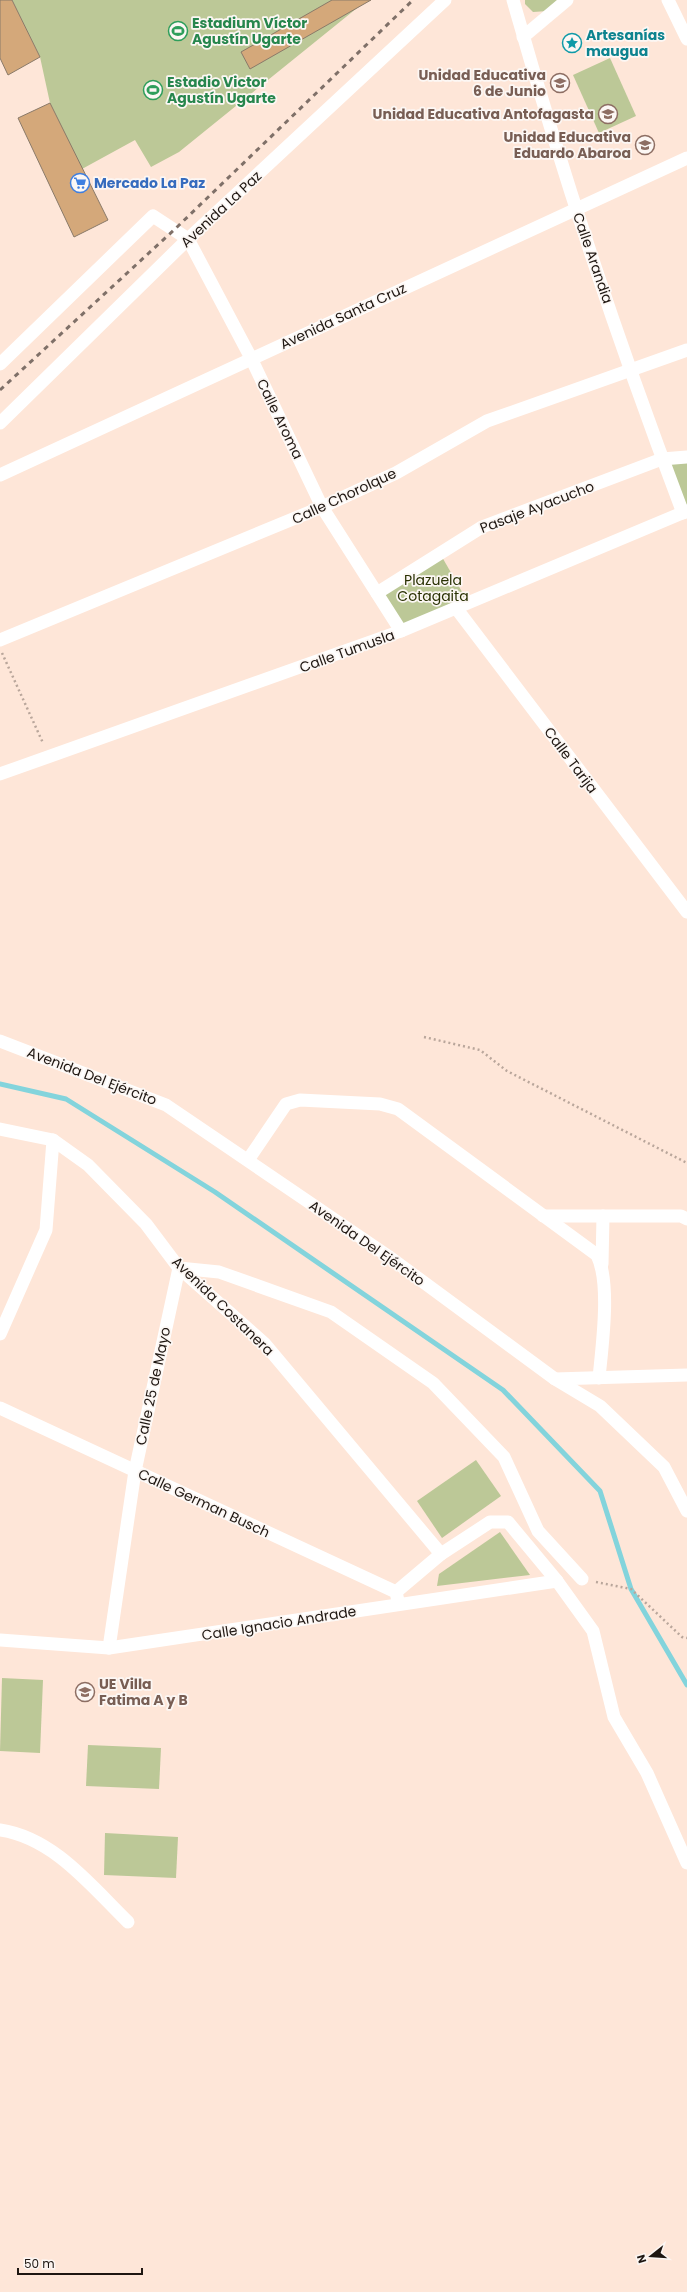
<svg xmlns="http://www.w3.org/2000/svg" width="687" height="2292" font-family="Poppins,sans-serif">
	<rect width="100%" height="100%" fill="#fee6d8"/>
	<!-- green -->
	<g fill="#bcc897">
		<path d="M12 0H367L179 152 151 167 135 140 82 169 50 103 40 57Z"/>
		<path d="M525 0H558L548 11 533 12 525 4Z"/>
		<path d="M610 58 636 116 599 133 573 75Z"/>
		<path d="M687 461V507L670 463Z"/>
		<path d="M442 557 465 597 404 625 383 595Z"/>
		<path d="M476 1460 501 1496 442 1538 417 1501Z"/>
		<path d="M500 1532 530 1575 437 1586 439 1574Z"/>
		<path d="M2 1678 43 1680 40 1753 0 1751Z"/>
		<path d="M88 1745 161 1748 159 1789 86 1786Z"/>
		<path d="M105 1833 178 1837 176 1878 104 1875Z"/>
	</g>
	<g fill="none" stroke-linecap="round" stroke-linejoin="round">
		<!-- stream -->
		<path stroke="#83d4dc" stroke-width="5" d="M0 1084 66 1099 215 1192 503 1390 600 1491 631 1589 687 1685"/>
	</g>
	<!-- building -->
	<g fill="#d4a87a" stroke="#8a7a69">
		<path d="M0 0H12L40 57 8 75 0 58Z"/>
		<path d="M332 0H371L250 69 241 52Z"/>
		<path d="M50 103 108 220 74 237 18 118Z"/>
	</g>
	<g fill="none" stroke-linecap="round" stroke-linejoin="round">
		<!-- path -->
		<g stroke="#b9a69b" stroke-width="2.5" stroke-dasharray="2 3" stroke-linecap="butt">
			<path d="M2 653 43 743"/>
			<path d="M424 1037 480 1050 507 1071 687 1163"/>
			<path d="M596 1582 631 1589 682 1637 687 1638"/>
		</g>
		<!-- minor -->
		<g stroke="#fff" stroke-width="13">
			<path d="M513 0C562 173 619 345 683 513"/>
			<path d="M668 0 687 39"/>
			<path d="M523 37 567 0"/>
			<path d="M0 364 153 216 188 239 251 358 322 507 401 631"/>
			<path d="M0 423 188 239 445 0"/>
			<path d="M0 475 687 158"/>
			<path d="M377 593 482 527 662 459 687 457"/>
			<path d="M456 608 687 912"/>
			<path d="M0 640 322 507 396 473 487 421 687 350"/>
			<path d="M0 774 401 631 687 511"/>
			<path d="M0 1041 166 1105 388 1256 555 1379 600 1406 664 1467 687 1511"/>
			<path d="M0 1129 53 1140 88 1165 146 1224 179 1268 264 1343 441 1554 396 1592"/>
			<path d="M248 1160 286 1104 300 1100 380 1104 398 1109 597 1255C611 1283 602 1346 599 1378"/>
			<path d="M543 1216H681L687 1219"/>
			<path d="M602 1264 603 1216"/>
			<path d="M0 1334 46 1230 53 1140"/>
			<path d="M555 1379 687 1375"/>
			<path d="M0 1408 396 1592 398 1601"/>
			<path d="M441 1554 490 1522H508L557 1581 593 1631 614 1717 647 1773 687 1863"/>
			<path d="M0 1640 109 1648 557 1581"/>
			<path d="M109 1648 135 1471 179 1268 219 1272 331 1312 433 1383 504 1457 538 1531 582 1579"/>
			<path d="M0 1830C54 1838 91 1886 128 1922"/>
		</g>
		<!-- rail -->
		<path stroke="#7f7068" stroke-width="3" stroke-dasharray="5 5" stroke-linecap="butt" d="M0 390 175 229 413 0"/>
	</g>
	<!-- icons -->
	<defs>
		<symbol id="stadium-ring" viewBox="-11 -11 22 22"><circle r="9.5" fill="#fcf7f4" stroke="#2e9e5b" stroke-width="1.5"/><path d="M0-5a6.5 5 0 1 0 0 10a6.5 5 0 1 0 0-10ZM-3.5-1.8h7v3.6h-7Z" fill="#2e9e5b"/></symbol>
		<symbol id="sight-ring" viewBox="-11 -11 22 22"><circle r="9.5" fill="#fcf7f4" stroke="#0f9aa8" stroke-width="1.5"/><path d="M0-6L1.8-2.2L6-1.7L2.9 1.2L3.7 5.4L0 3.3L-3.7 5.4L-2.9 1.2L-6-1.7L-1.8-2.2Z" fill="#0f9aa8"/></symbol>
		<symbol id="school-ring" viewBox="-11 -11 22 22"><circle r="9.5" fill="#fcf7f4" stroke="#8d6e63" stroke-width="1.5"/><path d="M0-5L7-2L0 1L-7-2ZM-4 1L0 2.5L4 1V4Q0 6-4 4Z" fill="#8d6e63"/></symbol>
		<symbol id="supermarket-ring" viewBox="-11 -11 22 22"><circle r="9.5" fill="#fcf7f4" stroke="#3f7fe0" stroke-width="1.5"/><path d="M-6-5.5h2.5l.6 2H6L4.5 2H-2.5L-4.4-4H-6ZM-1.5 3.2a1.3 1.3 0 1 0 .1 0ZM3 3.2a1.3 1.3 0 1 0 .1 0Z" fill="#3f7fe0"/></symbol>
	</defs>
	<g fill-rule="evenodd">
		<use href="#stadium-ring" x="167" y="20" width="22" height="22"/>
		<use href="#sight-ring" x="561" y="32" width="22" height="22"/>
		<use href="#school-ring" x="549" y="72" width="22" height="22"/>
		<use href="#stadium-ring" x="142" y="79" width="22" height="22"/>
		<use href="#school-ring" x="597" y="103" width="22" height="22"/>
		<use href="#school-ring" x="634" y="134" width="22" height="22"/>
		<use href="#supermarket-ring" x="69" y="172" width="22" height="22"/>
		<use href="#school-ring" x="74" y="1681" width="22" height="22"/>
	</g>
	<g text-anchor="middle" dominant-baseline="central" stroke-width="3.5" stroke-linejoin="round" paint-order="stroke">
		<!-- leisure labels -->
		<g font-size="14" font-weight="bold" fill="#27864d" stroke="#fcf7f4" text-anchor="start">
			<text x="192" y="23">Estadium Víctor<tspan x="192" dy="16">Agustín Ugarte</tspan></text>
			<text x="167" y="82">Estadio Victor<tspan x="167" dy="16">Agustín Ugarte</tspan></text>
		</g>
		<!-- culture labels -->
		<g font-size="14" font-weight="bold" fill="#0d838f" stroke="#fcf7f4" text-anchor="start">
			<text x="586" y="35">Artesanías<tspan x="586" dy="16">maugua</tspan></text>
		</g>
		<!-- education labels -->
		<g font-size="14" font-weight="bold" fill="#785e54" stroke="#fcf7f4" text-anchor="end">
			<text x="546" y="75">Unidad Educativa<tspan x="546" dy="16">6 de Junio</tspan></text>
			<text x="594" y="114">Unidad Educativa Antofagasta</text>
			<text x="631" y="137">Unidad Educativa<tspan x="631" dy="16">Eduardo Abaroa</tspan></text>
			<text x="99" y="1684" text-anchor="start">UE Villa<tspan x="99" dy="16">Fatima A y B</tspan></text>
		</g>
		<!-- shop labels -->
		<g font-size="14" font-weight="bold" fill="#366cbe" stroke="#fcf7f4" text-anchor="start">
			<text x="94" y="183">Mercado La Paz</text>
		</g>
		<!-- street labels -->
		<g font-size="14" fill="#1e1611" stroke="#fcf7f4">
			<text transform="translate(221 209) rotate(-43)">Avenida La Paz</text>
			<text transform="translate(593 258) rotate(71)">Calle Arandia</text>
			<text transform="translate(343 316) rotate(-25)">Avenida Santa Cruz</text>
			<text transform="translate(280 419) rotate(64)">Calle Aroma</text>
			<text transform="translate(344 496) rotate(-25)">Calle Chorolque</text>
			<text transform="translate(537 507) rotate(-21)">Pasaje Ayacucho</text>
			<text transform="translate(347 651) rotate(-20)">Calle Tumusla</text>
			<text transform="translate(571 760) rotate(53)">Calle Tarija</text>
			<text transform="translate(92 1076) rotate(21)">Avenida Del Ejército</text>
			<text transform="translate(367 1243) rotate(35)">Avenida Del Ejército</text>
			<text transform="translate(223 1306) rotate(44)">Avenida Costanera</text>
			<text transform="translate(153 1386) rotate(-78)">Calle 25 de Mayo</text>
			<text transform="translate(204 1503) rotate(25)">Calle German Busch</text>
			<text transform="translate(279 1623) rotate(-9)">Calle Ignacio Andrade</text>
		</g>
		<!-- park labels -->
		<g font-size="14" fill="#293103" stroke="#fcf7f4">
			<text x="433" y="580">Plazuela<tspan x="433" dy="16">Cotagaita</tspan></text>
		</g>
	</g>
	<!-- north arrow -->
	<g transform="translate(651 2256) rotate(253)" stroke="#fcf7f4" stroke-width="3" paint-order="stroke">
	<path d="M0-3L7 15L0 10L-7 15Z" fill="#1e1611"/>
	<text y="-6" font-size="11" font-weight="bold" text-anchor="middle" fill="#1e1611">N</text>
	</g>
	<!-- scale -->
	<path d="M18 2268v6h124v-6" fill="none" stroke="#1e1611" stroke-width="2"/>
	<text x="24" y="2268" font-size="12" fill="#1e1611" stroke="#fcf7f4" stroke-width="3" paint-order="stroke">50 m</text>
</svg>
